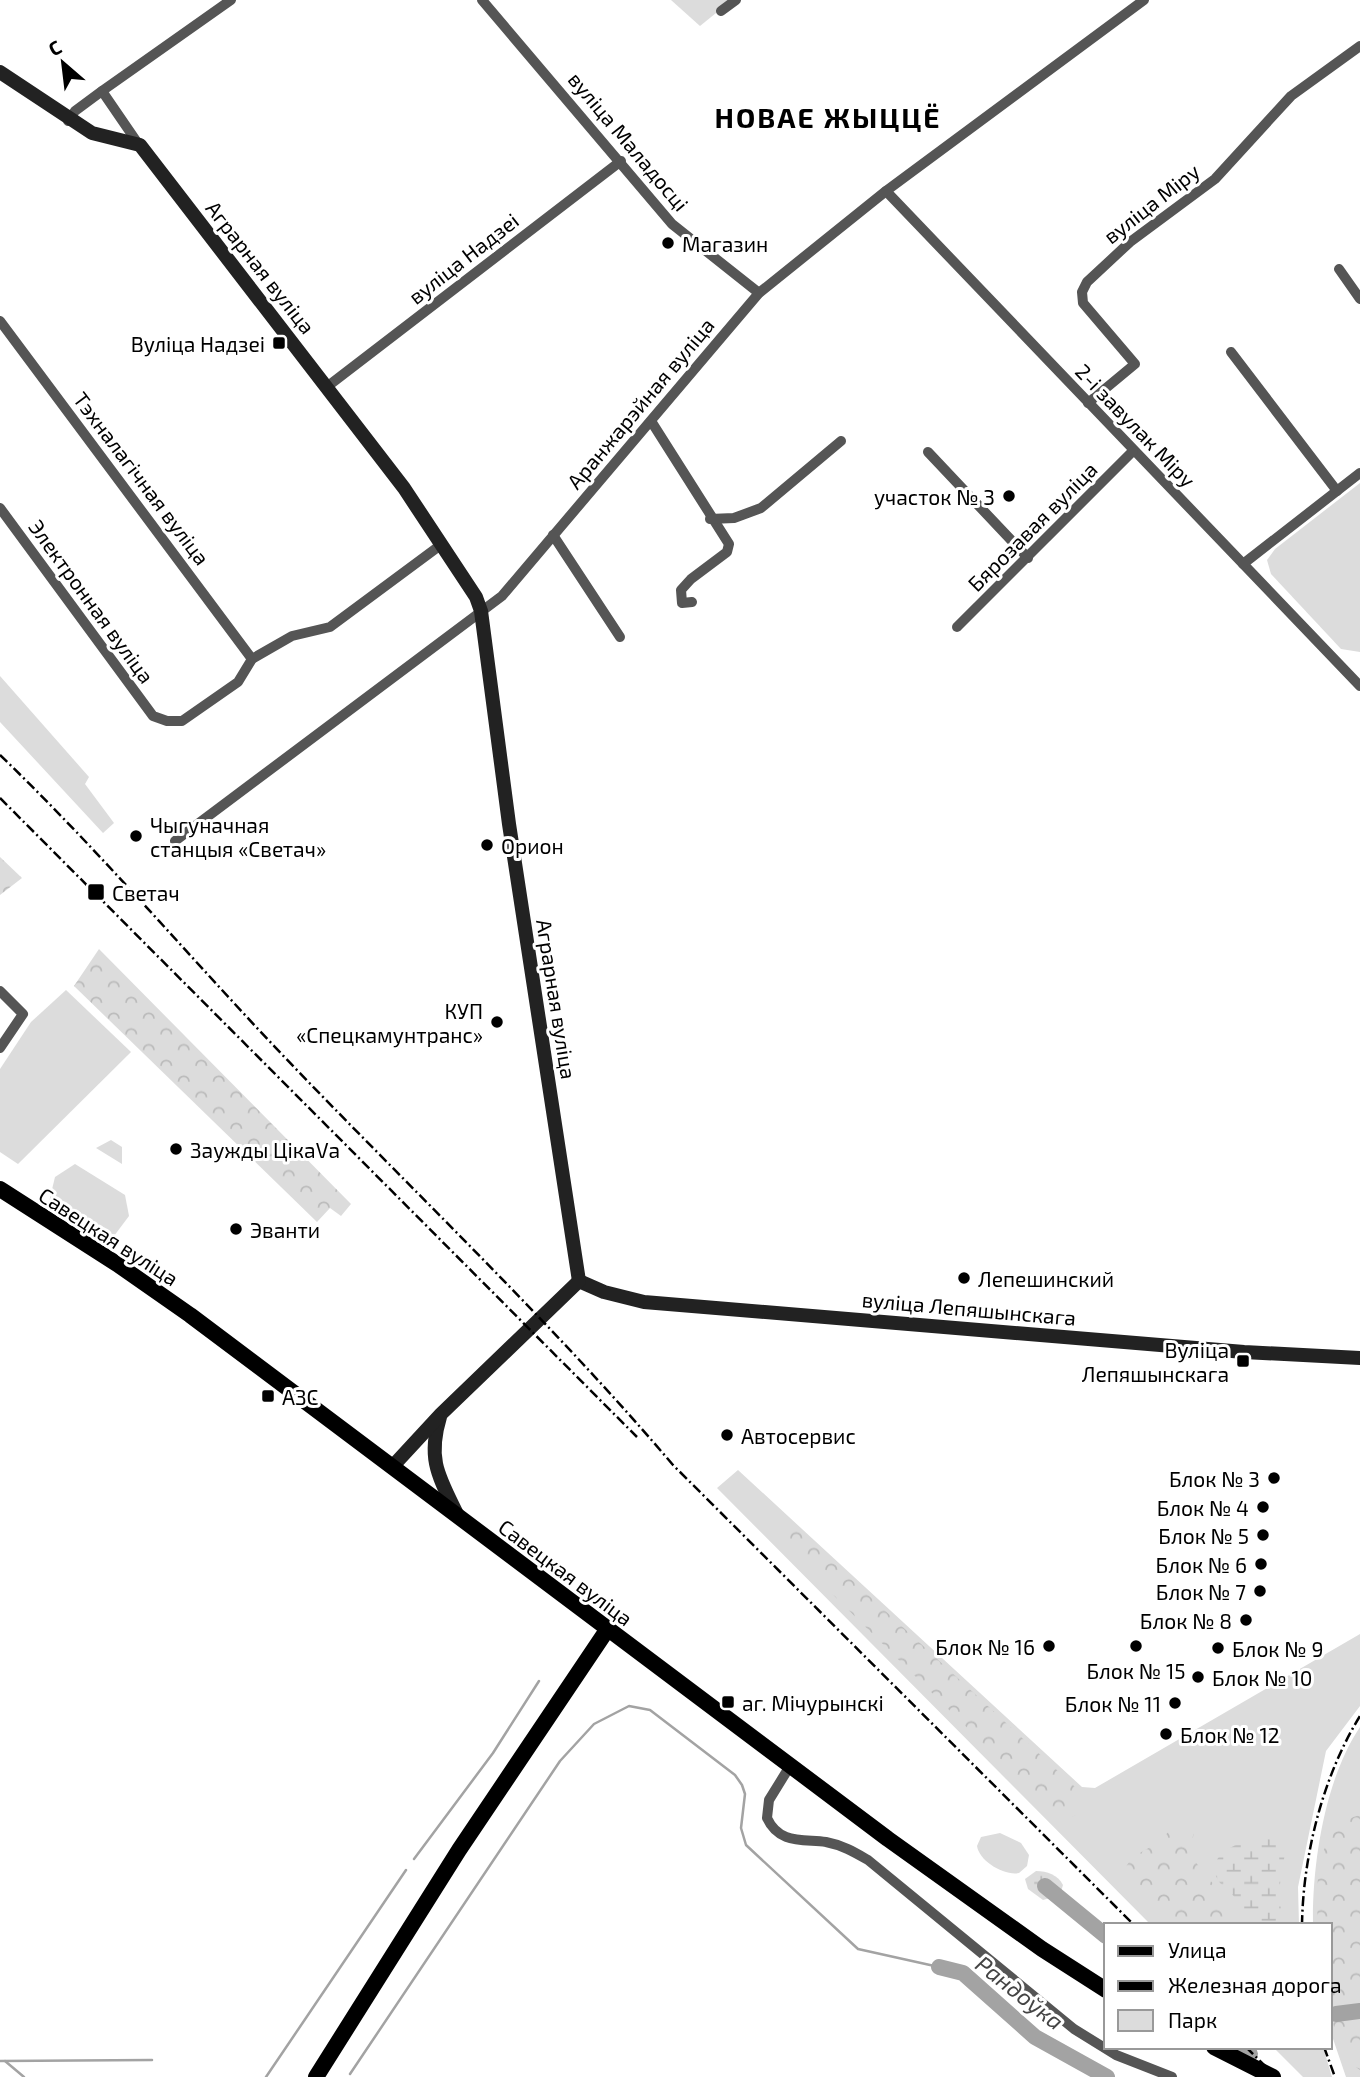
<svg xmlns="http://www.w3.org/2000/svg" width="1360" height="2077" font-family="'Exo 2',sans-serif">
	<defs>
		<pattern id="forest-crowns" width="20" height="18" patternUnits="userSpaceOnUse" patternTransform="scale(1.75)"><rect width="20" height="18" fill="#dcdcdc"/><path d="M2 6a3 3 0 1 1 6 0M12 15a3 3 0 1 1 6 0" fill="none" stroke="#bbb"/></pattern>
		<pattern id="wetland-marsh" width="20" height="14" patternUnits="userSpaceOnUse" patternTransform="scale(1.75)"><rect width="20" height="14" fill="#dcdcdc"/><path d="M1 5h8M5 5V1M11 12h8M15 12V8" fill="none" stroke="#bbb"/></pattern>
	</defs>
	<rect width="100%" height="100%" fill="#fff"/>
	<!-- green -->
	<g fill="#dcdcdc">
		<path d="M671 0H732L700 26Z"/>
		<path d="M1360 483V652L1341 649 1271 574 1267 560 1275 549Z"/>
		<path d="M0 676 89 777 85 784 114 823 103 833 0 722Z"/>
		<path d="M66 990 131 1052 18 1164 0 1152V1069L31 1022Z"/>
		<path d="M111 1140 122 1147V1164L96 1148Z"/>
		<path d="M75 1164 125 1195 129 1216 111 1240 49 1202 55 1177Z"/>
		<path d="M738 1470 1082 1787 1095 1788 1360 1634V1706L1326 1751 1298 1887 1299 1925H1151L717 1488Z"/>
		<path d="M1360 1727V2077H1346L1330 2030V1925H1313C1312 1863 1325 1779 1360 1727Z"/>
		<path d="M1000 1833 1021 1843 1029 1855 1027 1866 1019 1873C1004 1876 979 1861 977 1846L981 1837Z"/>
		<path d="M1273 2047H1323L1332 2077H1303Z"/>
	</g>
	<!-- forest -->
	<g fill="url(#forest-crowns)">
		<path d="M0 857 22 878 0 895Z"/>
		<path d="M99 949 351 1204 341 1216 330 1208 317 1222 74 986Z"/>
		<path d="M789 1526 797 1529 1074 1786 1084 1799 1082 1812 1067 1819 1048 1808 788 1550 780 1538 781 1532Z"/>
		<path d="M1360 1815V2070C1321 2045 1330 1966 1330 1925H1318C1316 1885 1314 1827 1360 1815Z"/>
		<path d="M1182 1822 1190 1824 1194 1831 1190 1855 1234 1910 1239 1925H1168C1154 1911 1111 1881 1130 1861 1138 1852 1148 1849 1158 1843 1168 1836 1169 1825 1182 1822Z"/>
	</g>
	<!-- wetland -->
	<g fill="url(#wetland-marsh)">
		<path d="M1258 1838 1277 1840 1285 1853 1280 1884 1281 1925H1245C1242 1914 1240 1903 1232 1894 1227 1889 1220 1885 1217 1878 1205 1854 1241 1841 1258 1838Z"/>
		<path d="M1036 1871C1047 1871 1058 1875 1063 1885L1060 1895 1043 1900 1028 1889 1025 1879Z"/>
	</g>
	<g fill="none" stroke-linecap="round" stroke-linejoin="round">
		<!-- stream -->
		<g stroke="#a3a3a3" stroke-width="2.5">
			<path d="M414 1859 493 1753 539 1681"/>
			<path d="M0 2061 152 2060"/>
			<path d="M5 2061 24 2077"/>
			<path d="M350 2074 560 1761 594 1724 629 1706 650 1710 735 1775 742 1785 745 1794 741 1828 746 1845 858 1949 939 1967"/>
			<path d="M266 2077 406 1870"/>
		</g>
		<!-- river -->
		<g stroke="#a3a3a3" stroke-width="16">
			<path d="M1045 1886 1106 1936"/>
			<path d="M939 1967 963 1973 1035 2037 1107 2077"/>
			<path d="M1336 2014 1360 2011"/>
			<path d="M1242 2047 1250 2054"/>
		</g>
		<!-- street -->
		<g stroke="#555" stroke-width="10">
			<path d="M482 0 672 224 759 293"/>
			<path d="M721 11 736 0"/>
			<path d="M102 91 139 145"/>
			<path d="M68 121 75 111 102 91 231 0"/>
			<path d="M886 191 1360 686"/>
			<path d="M1339 269 1360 299"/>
			<path d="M0 321 252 659"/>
			<path d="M1231 352 1337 491"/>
			<path d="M328 386 621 161"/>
			<path d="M1088 403 1135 364 1083 303 1082 292 1087 282 1130 242 1215 179 1291 96 1360 46"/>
			<path d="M651 421 729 544 727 552 691 579 681 590 682 603 692 602"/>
			<path d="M928 452 1028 558"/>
			<path d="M0 508 153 716 167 721H182L238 682 252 659 292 636 330 627 442 544"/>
			<path d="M710 519 734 518 761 508 841 441"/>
			<path d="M553 535 620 637"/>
			<path d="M1243 564 1360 473"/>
			<path d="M957 627 1133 451"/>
			<path d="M175 841 502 596 759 293 886 191 1144 0"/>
			<path d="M0 991 23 1014 0 1048"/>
			<path d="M790 1766 769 1800 767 1818C779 1844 802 1839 826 1842 842 1845 854 1852 868 1860L1074 2029 1116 2055 1172 2077"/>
		</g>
		<!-- secondary -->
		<g stroke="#222" stroke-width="14">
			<path d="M0 72 92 133 140 145 404 488 476 597 481 611 509 824 579 1281"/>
			<path d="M579 1281 604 1292 644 1302 1244 1352 1360 1358"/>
			<path d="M440 1417C427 1460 439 1477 458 1516"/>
			<path d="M392 1467 441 1414 579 1281"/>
		</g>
		<!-- primary -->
		<g stroke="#000" stroke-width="16">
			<path d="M0 1189 117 1264 190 1315 888 1839 1042 1949 1106 1990"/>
			<path d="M1214 2047 1273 2077"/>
			<path d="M316 2077 459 1850 607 1630"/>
		</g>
		<!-- rail -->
		<g stroke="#000" stroke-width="2.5" stroke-dasharray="10 3.5 2 3.5" stroke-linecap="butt">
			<path d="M0 755C103 854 195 964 294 1067 420 1198 554 1325 673 1465L1134 1925"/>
			<path d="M0 798 637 1437"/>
			<path d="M1302 1925C1303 1855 1323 1776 1360 1716"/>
			<path d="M1246 2047 1276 2077"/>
			<path d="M1324 2047 1335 2077"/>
		</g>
	</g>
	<!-- markers -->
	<g fill="#000" stroke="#fff" stroke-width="2.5">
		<circle cx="668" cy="243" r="7"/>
		<rect x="272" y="336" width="14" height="14" rx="3.5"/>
		<circle cx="1009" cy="496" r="7"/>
		<circle cx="136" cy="836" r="7"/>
		<circle cx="487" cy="845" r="7"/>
		<rect x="87" y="883" width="18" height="18" rx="3.5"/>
		<circle cx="497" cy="1022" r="7"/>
		<circle cx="176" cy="1149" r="7"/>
		<circle cx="236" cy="1229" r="7"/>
		<circle cx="964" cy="1278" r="7"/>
		<rect x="1236" y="1354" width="14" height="14" rx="3.5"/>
		<rect x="261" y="1389" width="14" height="14" rx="3.5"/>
		<circle cx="727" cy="1435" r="7"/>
		<circle cx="1274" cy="1478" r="7"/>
		<circle cx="1263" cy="1507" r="7"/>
		<circle cx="1263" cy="1535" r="7"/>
		<circle cx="1261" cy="1564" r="7"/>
		<circle cx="1260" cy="1591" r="7"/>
		<circle cx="1246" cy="1620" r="7"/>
		<circle cx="1049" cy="1646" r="7"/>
		<circle cx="1136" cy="1646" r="7"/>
		<circle cx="1218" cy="1648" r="7"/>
		<circle cx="1198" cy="1677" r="7"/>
		<rect x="721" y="1695" width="14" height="14" rx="3.5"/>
		<circle cx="1175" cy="1703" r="7"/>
		<circle cx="1166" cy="1734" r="7"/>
	</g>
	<g text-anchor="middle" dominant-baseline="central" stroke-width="6" stroke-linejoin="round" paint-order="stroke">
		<!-- street labels -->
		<g font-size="21" fill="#000" stroke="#fff">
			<text transform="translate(629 141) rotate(50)">вуліца Маладосці</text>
			<text transform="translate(1151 203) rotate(-38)">вуліца Міру</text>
			<text transform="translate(463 258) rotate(-38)">вуліца Надзеі</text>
			<text transform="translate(261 267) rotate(52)">Аграрная вуліца</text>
			<text transform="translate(640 403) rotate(-50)">Аранжарэйная вуліца</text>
			<text transform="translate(1136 425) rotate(46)">2-і завулак Міру</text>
			<text transform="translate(142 478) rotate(53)">Тэхналагічная вуліца</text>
			<text transform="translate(1032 526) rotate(-45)">Бярозавая вуліца</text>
			<text transform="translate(92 601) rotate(54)">Электронная вуліца</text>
			<text transform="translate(557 999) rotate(81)">Аграрная вуліца</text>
			<text transform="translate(109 1236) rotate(33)">Савецкая вуліца</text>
			<text transform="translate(969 1308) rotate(5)">вуліца Лепяшынскага</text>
			<text transform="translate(566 1572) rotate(37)">Савецкая вуліца</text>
		</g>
		<!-- poi labels -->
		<g font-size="21" fill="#000" stroke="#fff" text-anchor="start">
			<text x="682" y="243">Магазин</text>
			<text x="265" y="343" text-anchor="end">Вуліца Надзеі</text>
			<text x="995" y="496" text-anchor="end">участок № 3</text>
			<text x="150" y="824">Чыгуначная<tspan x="150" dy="24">станцыя «Светач»</tspan></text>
			<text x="501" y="845">Орион</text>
			<text x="112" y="892">Светач</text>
			<text x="483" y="1010" text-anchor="end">КУП<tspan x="483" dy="24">«Спецкамунтранс»</tspan></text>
			<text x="190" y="1149">Заужды ЦікаVа</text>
			<text x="250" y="1229">Эванти</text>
			<text x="978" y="1278">Лепешинский</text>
			<text x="1229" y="1349" text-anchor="end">Вуліца<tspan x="1229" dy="24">Лепяшынскага</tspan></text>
			<text x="282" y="1396">АЗС</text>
			<text x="741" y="1435">Автосервис</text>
			<text x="1260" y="1478" text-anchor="end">Блок № 3</text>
			<text x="1249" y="1507" text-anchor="end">Блок № 4</text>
			<text x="1249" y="1535" text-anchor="end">Блок № 5</text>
			<text x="1247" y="1564" text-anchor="end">Блок № 6</text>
			<text x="1246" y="1591" text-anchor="end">Блок № 7</text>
			<text x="1232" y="1620" text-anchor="end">Блок № 8</text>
			<text x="1035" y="1646" text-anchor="end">Блок № 16</text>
			<text x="1232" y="1648">Блок № 9</text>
			<text x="1136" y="1670" text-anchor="middle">Блок № 15</text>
			<text x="1212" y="1677">Блок № 10</text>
			<text x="742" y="1702">аг. Мічурынскі</text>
			<text x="1161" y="1703" text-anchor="end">Блок № 11</text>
			<text x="1180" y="1734">Блок № 12</text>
		</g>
		<!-- water labels -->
		<g font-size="23" font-style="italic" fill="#444" stroke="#fff">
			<text transform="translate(1020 1992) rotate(38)">Рандоўка</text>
		</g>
		<!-- district labels -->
		<g font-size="28" font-weight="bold" letter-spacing="2" fill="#000" stroke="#fff">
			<text x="828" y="117">НОВАЕ ЖЫЦЦЁ</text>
		</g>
	</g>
	<!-- legend -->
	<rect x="1104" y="1923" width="228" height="126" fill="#ffffff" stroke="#999999" stroke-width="2"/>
	<rect x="1118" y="1946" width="35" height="10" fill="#000000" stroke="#999999" stroke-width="2"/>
	<text x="1168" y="1958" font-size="21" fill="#000000">Улица</text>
	<rect x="1118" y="1981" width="35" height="10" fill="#000000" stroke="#999999" stroke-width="2"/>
	<text x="1168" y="1993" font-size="21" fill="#000000">Железная дорога</text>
	<rect x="1118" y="2010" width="35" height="21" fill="#dcdcdc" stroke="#999999" stroke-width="2"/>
	<text x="1168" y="2028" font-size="21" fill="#000000">Парк</text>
	<!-- north arrow -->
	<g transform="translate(63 63) rotate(332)" stroke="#ffffff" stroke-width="5" paint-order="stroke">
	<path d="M0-5L12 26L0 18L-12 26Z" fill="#000000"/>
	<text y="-10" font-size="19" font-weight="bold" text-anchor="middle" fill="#000000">С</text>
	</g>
</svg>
